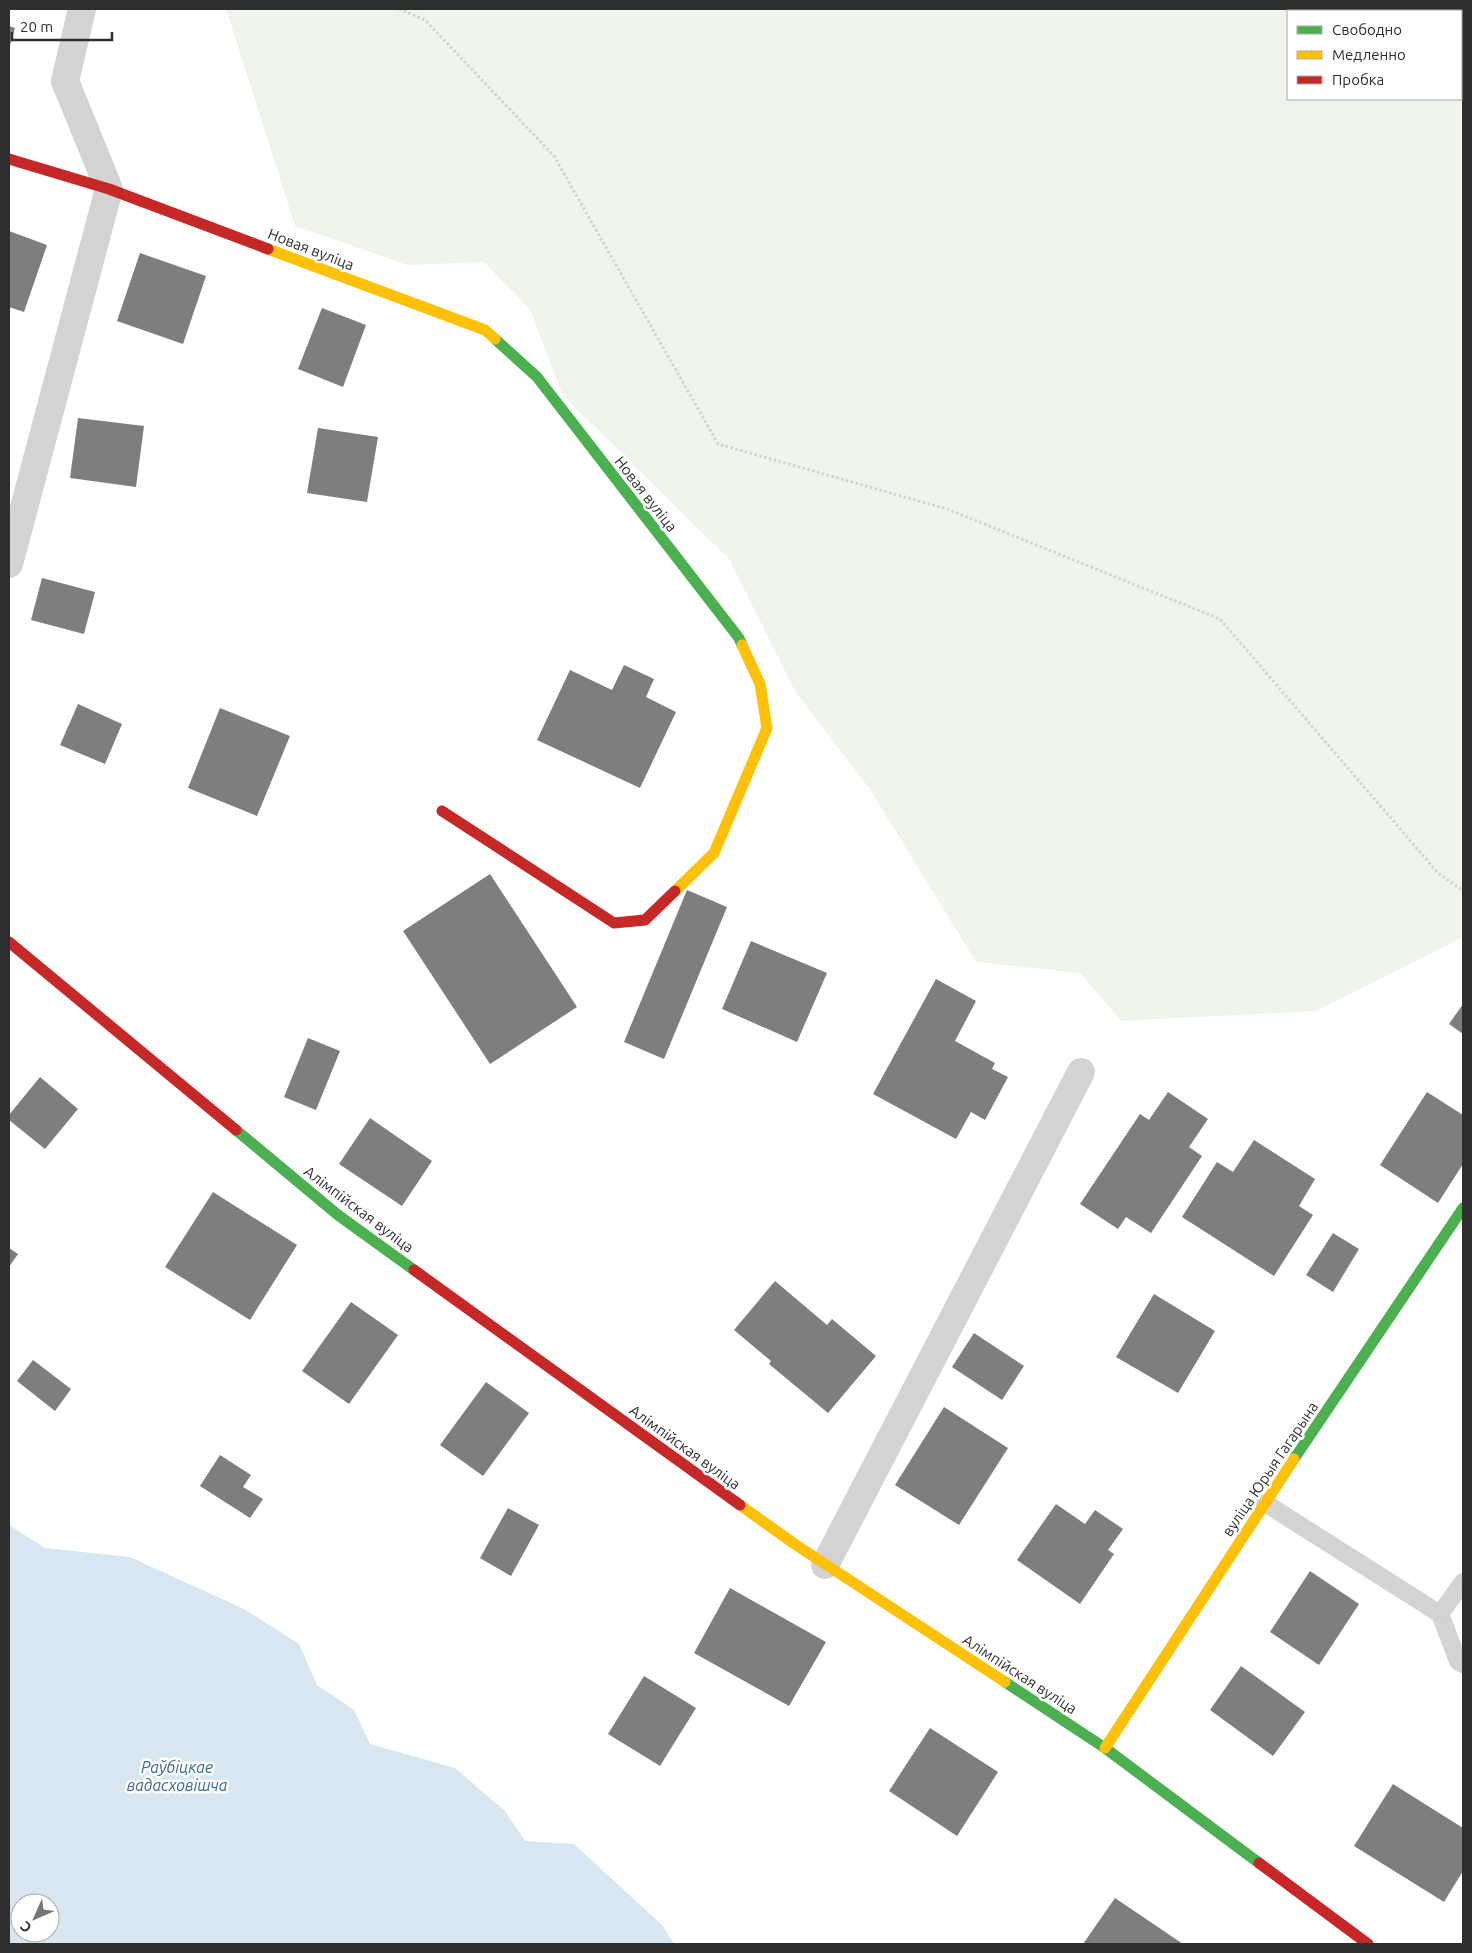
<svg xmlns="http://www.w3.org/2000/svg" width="1472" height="1953" font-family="Ubuntu,sans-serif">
	<rect width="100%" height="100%" fill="#fff"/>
	<!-- green -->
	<path fill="#f0f5eb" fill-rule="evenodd" d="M226 9H1463V937L1316 1011 1121 1021 1080 973 976 962 869 788 796 693 729 559 563 396 530 310 484 262 407 265 295 226ZM1288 11H1461V99H1288Z"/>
	<!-- water -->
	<path fill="#d8e6f2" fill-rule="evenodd" d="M9 1525 45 1548 130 1557 244 1609 299 1644 317 1685 354 1710 370 1744 455 1768 505 1811 525 1841 574 1844 663 1926 674 1944H9ZM20 1903H50V1933H20Z"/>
	<!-- building -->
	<g fill="#7e7e7e">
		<path d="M9 26 15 28 9 49Z"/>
		<path d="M9 231 47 245 24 312 9 307Z"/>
		<path d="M140 253 206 276 183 344 117 321Z"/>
		<path d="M322 308 366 325 343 387 298 369Z"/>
		<path d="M78 418 144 426 136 487 70 478Z"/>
		<path d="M318 428 378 437 367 502 307 493Z"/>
		<path d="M42 578 95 592 84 634 31 620Z"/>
		<path d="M624 665 654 679 646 697 676 712 640 788 537 740 570 670 612 690Z"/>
		<path d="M78 704 122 724 105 764 60 745Z"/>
		<path d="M220 708 290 736 257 816 188 788Z"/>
		<path d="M490 874 577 1007 490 1064 403 931Z"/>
		<path d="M687 890 727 907 664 1059 624 1042Z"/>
		<path d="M751 941 827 973 797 1042 722 1009Z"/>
		<path d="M936 979 976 1001 955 1041 995 1063 992 1069 1008 1077 985 1120 971 1112 956 1139 873 1094Z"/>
		<path d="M1463 1004V1034L1449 1024Z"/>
		<path d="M308 1038 340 1051 316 1110 284 1097Z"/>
		<path d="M40 1077 78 1109 45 1149 9 1120V1115Z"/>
		<path d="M1168 1092 1208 1119 1189 1147 1202 1156 1151 1233 1126 1217 1118 1229 1080 1204 1140 1114 1149 1120Z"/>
		<path d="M1427 1092 1463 1115V1164L1438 1203 1380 1165Z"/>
		<path d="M370 1118 432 1161 402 1206 339 1164Z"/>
		<path d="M1254 1140 1315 1179 1299 1206 1313 1215 1274 1276 1182 1217 1217 1162 1233 1172Z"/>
		<path d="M213 1192 297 1245 250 1320 165 1267Z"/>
		<path d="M1333 1233 1359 1249 1333 1292 1306 1275Z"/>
		<path d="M9 1248 18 1254 9 1267Z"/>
		<path d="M775 1281 827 1325 832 1319 876 1356 828 1413 769 1364 771 1361 734 1330Z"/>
		<path d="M1154 1294 1215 1331 1178 1393 1116 1357Z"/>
		<path d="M351 1302 398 1335 349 1404 302 1371Z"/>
		<path d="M974 1333 1024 1366 1002 1400 952 1367Z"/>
		<path d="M33 1360 71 1389 55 1411 17 1381Z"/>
		<path d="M486 1382 529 1413 483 1476 440 1445Z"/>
		<path d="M944 1407 1008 1448 959 1525 895 1485Z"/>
		<path d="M220 1455 251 1475 243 1487 263 1499 250 1518 200 1486Z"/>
		<path d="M1056 1504 1085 1524 1095 1510 1123 1529 1108 1550 1114 1554 1080 1604 1017 1560Z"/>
		<path d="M508 1508 539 1525 511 1576 480 1558Z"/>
		<path d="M1310 1571 1359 1604 1319 1665 1270 1632Z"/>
		<path d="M730 1588 826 1642 789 1706 694 1653Z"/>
		<path d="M1241 1666 1305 1712 1273 1756 1210 1710Z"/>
		<path d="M644 1676 696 1708 660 1766 608 1734Z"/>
		<path d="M930 1728 998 1772 957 1836 889 1791Z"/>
		<path d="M1393 1784 1463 1828V1871L1444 1902 1354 1846Z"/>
		<path d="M1115 1898 1183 1944H1083Z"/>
	</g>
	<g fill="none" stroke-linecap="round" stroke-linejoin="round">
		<!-- path -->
		<path stroke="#d3d3d3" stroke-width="3" stroke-dasharray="2.5 2.5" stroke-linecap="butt" d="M399 9 425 20 554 156 718 444 947 509 1220 619 1438 873 1463 891"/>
		<!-- lane -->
		<g stroke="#d3d3d3" stroke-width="18">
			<path d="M1265 1503 1440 1614 1458 1661 1463 1664"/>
			<path d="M1440 1614 1463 1582"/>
		</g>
		<!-- street -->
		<g stroke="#d3d3d3" stroke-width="28">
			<path d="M9 564 109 189 65 81 82 9"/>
			<path d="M825 1565 1081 1072"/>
		</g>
		<!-- fast -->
		<g stroke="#4caf50" stroke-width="11">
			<path d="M495 339 537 377 739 638 742 645"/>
			<path d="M236 1130 338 1215 414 1270"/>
			<path d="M1294 1459 1463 1208"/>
			<path d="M1005 1682 1105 1748 1259 1863"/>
		</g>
		<!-- slow -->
		<g stroke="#ffc107" stroke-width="11">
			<path d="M268 249 485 330 495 339"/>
			<path d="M675 891 714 853 767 728 760 684 742 645"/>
			<path d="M740 1505 796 1545 1005 1682"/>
			<path d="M1105 1748 1294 1459"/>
		</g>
		<!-- jam -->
		<g stroke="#c62828" stroke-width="11">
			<path d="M9 159 109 189 268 249"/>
			<path d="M442 811 614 923 645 920 675 891"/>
			<path d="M9 942 236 1130"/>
			<path d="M414 1270 740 1505"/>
			<path d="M1259 1863 1368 1944"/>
		</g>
	</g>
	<g text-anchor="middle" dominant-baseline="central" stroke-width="5" stroke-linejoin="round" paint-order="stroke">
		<!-- street labels -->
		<g font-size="15" fill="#2e2e2e" stroke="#fff">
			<text transform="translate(311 249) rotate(21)">Новая вуліца</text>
			<text transform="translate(646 494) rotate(52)">Новая вуліца</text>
			<text transform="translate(359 1209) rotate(37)">Алімпійская вуліца</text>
			<text transform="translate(685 1447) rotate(36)">Алімпійская вуліца</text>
			<text transform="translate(1270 1469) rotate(-56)">вуліца Юрыя Гагарына</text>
			<text transform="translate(1020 1674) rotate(33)">Алімпійская вуліца</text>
		</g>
		<!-- water labels -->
		<g font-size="16" font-style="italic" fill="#3a6a91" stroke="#fff">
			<text x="177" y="1767">Раўбіцкае<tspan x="177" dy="18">вадасховішча</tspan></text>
		</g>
	</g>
	<!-- border -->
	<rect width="1472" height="1953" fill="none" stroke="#2e2e2e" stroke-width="20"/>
	<!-- legend -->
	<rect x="1287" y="10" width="175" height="90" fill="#ffffff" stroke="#ababab"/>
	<rect x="1297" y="26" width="25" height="8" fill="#4caf50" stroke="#ababab"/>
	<text x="1332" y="35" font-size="15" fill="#2e2e2e">Свободно</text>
	<rect x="1297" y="51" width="25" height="8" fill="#ffc107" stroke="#ababab"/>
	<text x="1332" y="60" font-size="15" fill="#2e2e2e">Медленно</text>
	<rect x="1297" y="76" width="25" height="8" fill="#c62828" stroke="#ababab"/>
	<text x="1332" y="85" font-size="15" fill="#2e2e2e">Пробка</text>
	<!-- north arrow -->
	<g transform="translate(35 1918) rotate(225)"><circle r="24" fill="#ffffff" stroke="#ababab"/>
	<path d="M0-4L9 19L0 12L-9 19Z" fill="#777777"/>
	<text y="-8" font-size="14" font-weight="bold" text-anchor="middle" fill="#2e2e2e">С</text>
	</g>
	<!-- scale -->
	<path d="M12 32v8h100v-8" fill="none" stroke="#2e2e2e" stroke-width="2.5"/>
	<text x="20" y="32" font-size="15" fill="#2e2e2e" stroke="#ffffff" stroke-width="4" paint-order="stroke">20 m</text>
</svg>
